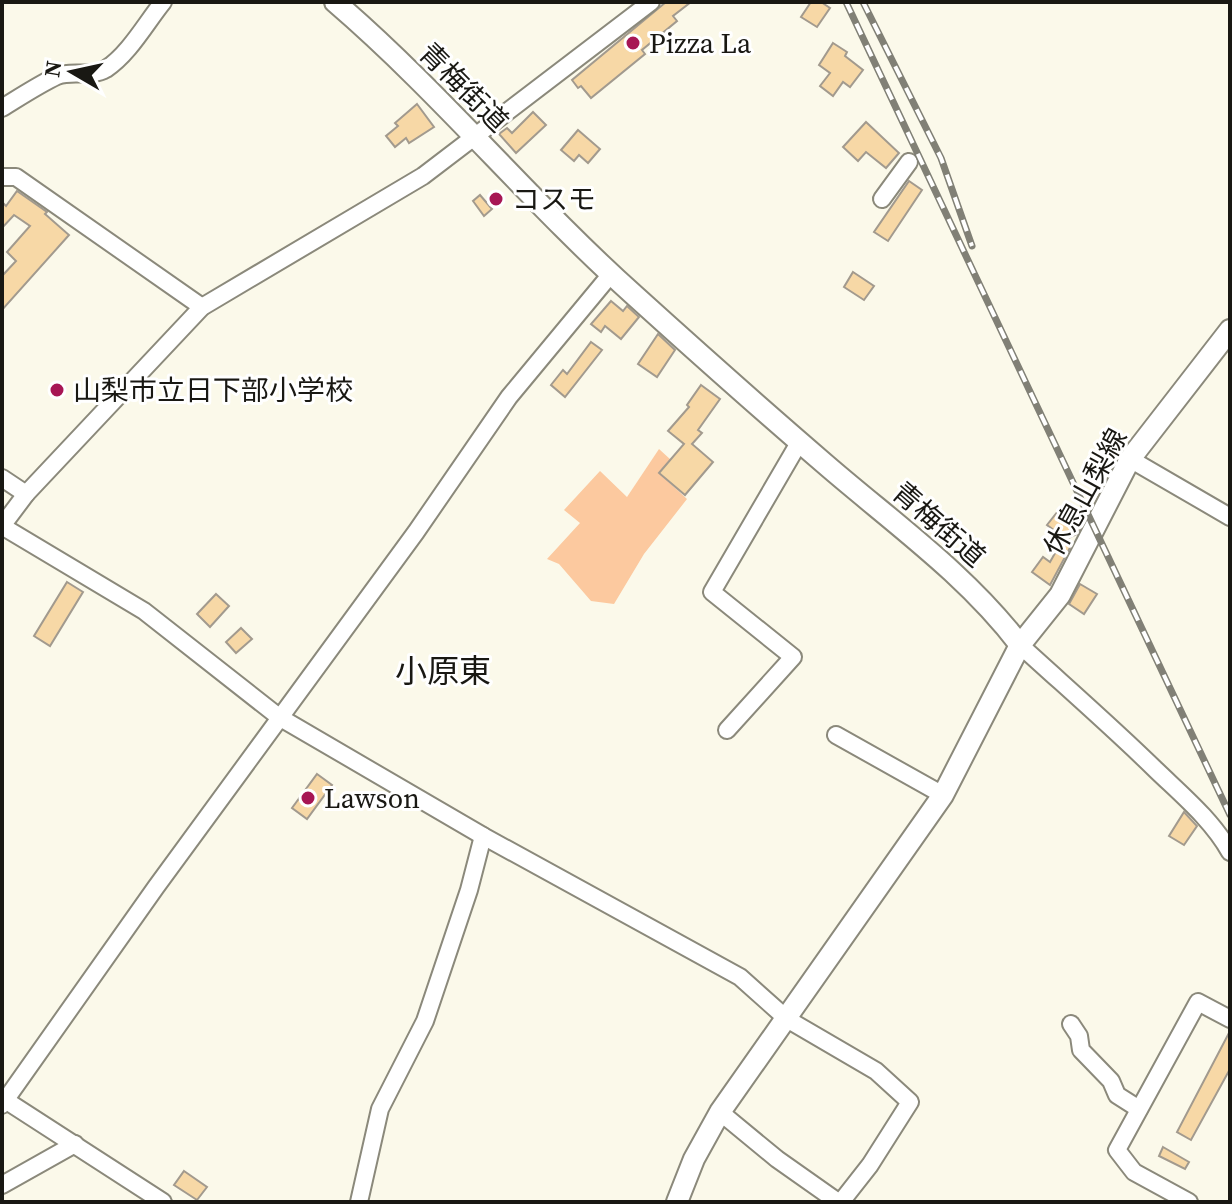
<svg xmlns="http://www.w3.org/2000/svg" width="1232" height="1204" font-family="'Source Serif 4','Noto Sans JP',serif">
	<rect width="100%" height="100%" fill="#fbf9ea"/>
	<!-- green -->
	<path fill="#fcc99f" d="M659 449 671 460 660 474 687 499 644 554 614 604 591 601 559 564 547 559 580 523 564 510 600 471 627 497Z"/>
	<!-- building -->
	<g fill="#f7d8a6" stroke="#a29a8e" stroke-width="2">
		<path d="M666 2H691L673 16 677 21 642 50 645 54 591 98 581 86 578 88 572 80Z"/>
		<path d="M811 2H821L830 8 817 27 801 17Z"/>
		<path d="M833 43 847 52 845 56 863 70 850 87 843 82 833 96 820 86 830 73 819 65Z"/>
		<path d="M417 104 434 127 409 143 406 138 395 147 386 136 398 126 395 123Z"/>
		<path d="M533 112 546 125 516 153 499 134 507 128 512 133Z"/>
		<path d="M866 122 899 153 886 168 866 152 858 161 843 147Z"/>
		<path d="M578 130 600 149 588 163 579 155 574 161 561 150Z"/>
		<path d="M909 181 922 190 888 241 874 232Z"/>
		<path d="M17 191 47 212 45 214 69 235 2 310V276L16 261 7 252 30 226 14 215 2 228V202L6 206Z"/>
		<path d="M480 195 492 209 484 216 473 201Z"/>
		<path d="M853 272 874 286 864 300 844 287Z"/>
		<path d="M611 301 623 311 627 306 639 317 621 339 605 326 601 332 591 324Z"/>
		<path d="M658 334 675 350 657 377 638 364Z"/>
		<path d="M591 342 602 350 565 397 551 385 563 370 567 374Z"/>
		<path d="M701 385 720 399 698 430 702 433 692 444 713 462 685 495 659 473 684 444 668 431 689 407 687 405Z"/>
		<path d="M1058 511 1073 521 1078 519 1081 526 1077 534 1066 539 1047 525Z"/>
		<path d="M1063 539 1072 544 1050 585 1032 572 1043 557 1050 562Z"/>
		<path d="M67 582 83 592 50 646 34 636Z"/>
		<path d="M1080 584 1097 594 1084 614 1069 604Z"/>
		<path d="M216 594 229 606 210 627 197 614Z"/>
		<path d="M241 628 252 639 236 653 226 642Z"/>
		<path d="M317 774 332 785 307 819 292 808Z"/>
		<path d="M1184 812 1197 826 1184 845 1169 836Z"/>
		<path d="M1230 1031V1069L1191 1140 1177 1132Z"/>
		<path d="M1163 1147 1189 1162 1185 1169 1159 1156Z"/>
		<path d="M184 1171 207 1187 197 1200 174 1185Z"/>
	</g>
	<g fill="none" stroke-linecap="round" stroke-linejoin="round">
		<defs>
			<g id="minor">
				<path d="M2 108C20 97 38 85 57 76 72 70 91 78 106 69 129 54 146 23 163 2"/>
				<path d="M2 177H16L202 307"/>
				<path d="M882 199 909 162"/>
				<path d="M1130 459 1230 517"/>
				<path d="M2 478 26 494"/>
				<path d="M2 526 144 611 279 717 483 836 740 977 787 1019 876 1071 910 1102 870 1165 841 1202"/>
				<path d="M2 526 26 494 202 307 423 176 651 2"/>
				<path d="M1020 645C1066 687 1112 727 1156 770 1183 796 1212 820 1230 852"/>
				<path d="M727 730 793 657 712 592 800 441"/>
				<path d="M836 735 943 795"/>
				<path d="M1071 1024 1079 1036 1081 1050 1111 1081 1117 1095 1139 1109"/>
				<path d="M2 1098 163 1202"/>
				<path d="M2 1105 156 887 416 532 509 397 611 274"/>
				<path d="M720 1112 777 1159 838 1202"/>
				<path d="M2 1185 75 1144"/>
				<path d="M359 1202 380 1109 425 1021 469 890 483 836"/>
				<path d="M1189 1202 1134 1172 1117 1150 1198 1002 1230 1019"/>
			</g>
			<g id="major">
				<path d="M335 2C441 93 530 202 634 295 697 352 761 409 825 464 892 522 966 574 1020 645"/>
				<path d="M677 1202 694 1159 720 1112 943 795 1020 645 1060 595 1130 459 1230 330"/>
			</g>
		</defs>
		<!-- minor casing -->
		<use href="#minor" stroke="#8b897b" stroke-width="20"/>
		<!-- major casing -->
		<use href="#major" stroke="#8b897b" stroke-width="24"/>
		<!-- minor -->
		<use href="#minor" stroke="#fff" stroke-width="16"/>
		<!-- major -->
		<use href="#major" stroke="#fff" stroke-width="20"/>
		<defs>
			<g id="rail">
				<path d="M846 2 1230 815"/>
				<path d="M863 2 941 158 972 246"/>
			</g>
		</defs>
		<!-- rail casing -->
		<use href="#rail" stroke="#818076" stroke-width="7"/>
		<!-- rail -->
		<use href="#rail" stroke="#fff" stroke-width="4" stroke-dasharray="12" stroke-linecap="butt"/>
	</g>
	<!-- markers -->
	<g fill="#a71654" stroke="#fff" stroke-width="3">
		<circle cx="633" cy="43" r="8"/>
		<circle cx="496" cy="199" r="8"/>
		<circle cx="57" cy="390" r="8"/>
		<circle cx="308" cy="798" r="8"/>
	</g>
	<g text-anchor="middle" dominant-baseline="central" stroke-width="6" stroke-linejoin="round" paint-order="stroke">
		<!-- poi labels -->
		<g font-size="28" fill="#191813" stroke="#fff" text-anchor="start">
			<text x="649" y="43">Pizza La</text>
			<text x="512" y="199">コスモ</text>
			<text x="73" y="390">山梨市立日下部小学校</text>
			<text x="324" y="798">Lawson</text>
		</g>
		<!-- street labels -->
		<g font-size="28" fill="#191813" stroke="#fff">
			<text transform="translate(464 87) rotate(45)">青梅街道</text>
			<text transform="translate(1085 492) rotate(-61)">休息山梨線</text>
			<text transform="translate(939 524) rotate(41)">青梅街道</text>
		</g>
		<!-- quarter labels -->
		<g font-size="32" fill="#191813" stroke="#fff">
			<text x="443" y="671">小原東</text>
		</g>
	</g>
	<!-- border -->
	<rect width="1232" height="1204" fill="none" stroke="#191813" stroke-width="8"/>
	<!-- north arrow -->
	<g transform="translate(72 72) rotate(279)" stroke="#ffffff" stroke-width="6" paint-order="stroke">
	<path d="M0-6L14 30L0 20L-14 30Z" fill="#191813"/>
	<text y="-12" font-size="22" font-weight="bold" text-anchor="middle" fill="#191813">N</text>
	</g>
</svg>
